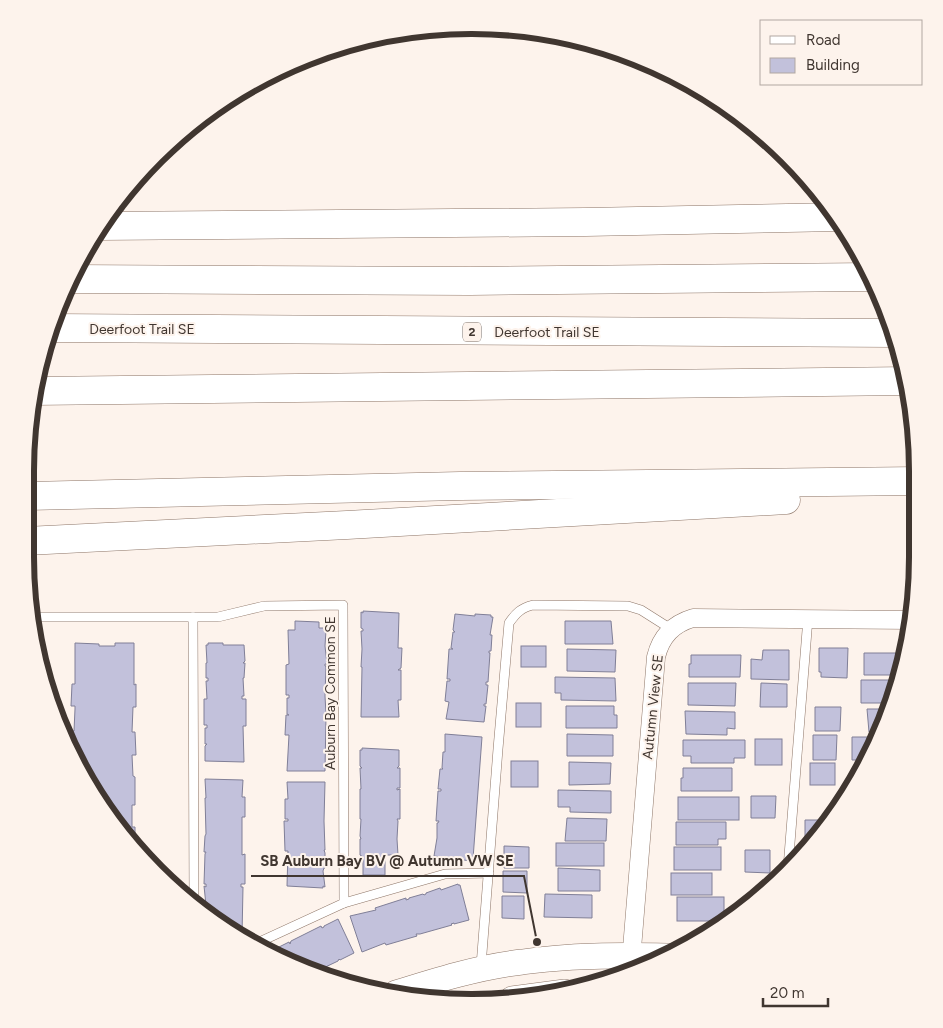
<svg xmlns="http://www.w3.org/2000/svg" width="943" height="1028" font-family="Figtree,sans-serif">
	<rect width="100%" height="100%" fill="#fdf3ec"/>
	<!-- building -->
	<g fill="#c2c1db" stroke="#807f97">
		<path d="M363 611 399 613 398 648H402L401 668 398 670H401V700H398L399 717H361L362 667H361L362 649 361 631H363V629L361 628V612L363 613Z"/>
		<path d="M455 614 475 616V614L491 615V617H493L490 635H492L491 651H489V653H490L488 682H486V685H488L486 704H484V706H486L484 722 446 719 449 702 445 701 447 681H450V679H447L449 649H453L451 648 453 632H455L453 630Z"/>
		<path d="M295 621 319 622V628H324V630H326L325 646 327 664H325V666H326L325 696 326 714H324L326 716 325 771H287L289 735H285L286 715H289L287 714V698H289V695H286V665L289 664 288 630H295Z"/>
		<path d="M565 621H611L613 644H565Z"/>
		<path d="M75 643 99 644V646H115V643H134V685L136 684V707H133L132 732H135L136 755H132L133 776 135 777V805H132V827H135V847L117 828 74 759V754L71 753 72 731H74L75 709V706H71L72 684H75Z"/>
		<path d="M208 643H223V645H244L245 661 243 663H245L244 678H243L244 696H242V699H246V726H243L244 762 205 761V746L207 744H205V728H207V725H204V699H207L206 681H208V678H206V663H207L206 645H208Z"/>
		<rect x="521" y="646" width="25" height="21"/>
		<path d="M819 648H848L847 678 821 677V672H819Z"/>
		<path d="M567 649 616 650 615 672 567 671Z"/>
		<path d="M763 650H789V680L751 679V659L762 660Z"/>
		<path d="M864 653H905L900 675H864Z"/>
		<path d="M691 655H741L740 677H689V664H691Z"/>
		<path d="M555 677 615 678 616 701 561 700V693H555Z"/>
		<path d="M861 680H899L893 703H861Z"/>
		<path d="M688 683H736L735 706 688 705Z"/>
		<path d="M761 683 787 684V707H760Z"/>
		<rect x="516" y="703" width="25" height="24"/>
		<path d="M566 706H614V715H617V728H566Z"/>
		<path d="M815 707H841L840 731H815Z"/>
		<path d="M867 709H890L880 732H869Z"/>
		<path d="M685 711 735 712V729L727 728V735L686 734Z"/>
		<path d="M445 734 482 737 473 859H471V861L434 856 437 838V823H438L439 821H436L438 791H441V789H438L440 769H443L442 768 443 752H445Z"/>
		<path d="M567 734 613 735V756H567Z"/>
		<path d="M813 735H837L836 760H813Z"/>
		<path d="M852 737H878L867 760H852Z"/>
		<rect x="755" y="739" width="27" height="26"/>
		<path d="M683 740H745V758H734V763H691V756H683Z"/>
		<path d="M362 748 399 750V766L397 768H400V788H397V790L400 789V819H397L398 821 397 839 398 855H385V875H363V857L360 855V839H361L360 836 361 819H360V789H361L360 768H362L360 766V750H362Z"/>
		<rect x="511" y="761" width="27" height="26"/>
		<path d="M569 762 611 763 610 784 569 785Z"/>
		<rect x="810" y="763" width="25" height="22"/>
		<path d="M683 768H732V791H681V778H683Z"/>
		<path d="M205 779 243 780 242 797H245V817H242V855L245 854V884H241V887H243L242 936 204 910 206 905 204 886 206 887V884H204L205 854 206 852H204L205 836 206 834 205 798H206Z"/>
		<path d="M287 782H325L324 821 325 850H324L325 853V868H324L323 871 325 887 323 886V888L287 886 288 851H285L284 821H288V819H285V799H288Z"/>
		<path d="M558 790 611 791V813L570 812V807H558Z"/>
		<path d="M751 796H776L775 818H751Z"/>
		<rect x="678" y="797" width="61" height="23"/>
		<path d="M567 818 607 819 606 841H565Z"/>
		<path d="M805 820H829L810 847H805Z"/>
		<path d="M676 822H726V839H718V845H676Z"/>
		<rect x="556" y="843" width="48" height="23"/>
		<path d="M504 846 529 847V868H504Z"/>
		<rect x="674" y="847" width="47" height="23"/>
		<path d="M745 850H770V873L745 872Z"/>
		<path d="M558 868 600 870V891H558Z"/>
		<path d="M503 871H527V893L503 892Z"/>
		<rect x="671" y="873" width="41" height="22"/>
		<path d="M458 884V885H460L469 920 454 924V923L451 924 452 925 420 934H416L417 936 386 945 385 943 362 952 350 916 376 910 375 908 406 898V900L409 899V898L423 894 424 895 426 894V893L440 888 441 890Z"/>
		<path d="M545 894 592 895V918L544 917Z"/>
		<path d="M502 896H524V919L502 918Z"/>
		<rect x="677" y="897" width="47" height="24"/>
		<path d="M338 919 354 953 340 960 339 959 338 961 315 972 269 954 276 951 275 949 289 942 290 944 291 941 321 926 322 928 324 927V926Z"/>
	</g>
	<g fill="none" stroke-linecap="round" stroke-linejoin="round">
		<defs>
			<g id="lane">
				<path d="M31 617H218L264 606 343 605 344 903 255 944"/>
				<path d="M193 617 194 903"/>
				<path d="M788 868 808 618"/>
				<path d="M344 903 445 874 489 873"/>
				<path d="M481 966 498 749 509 623C516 613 521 608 533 605L628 606 641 610 671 629"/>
			</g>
			<path id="street" d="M630 973 656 657C661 636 673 624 693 618L913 620"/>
			<g id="secondary">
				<path d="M396 993C437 980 479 967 522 962 570 955 619 955 667 956"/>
				<path d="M512 999 565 992"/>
			</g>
			<g id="highway">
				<path d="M99 226 586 222 838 217"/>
				<path d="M71 279 470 281 871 277"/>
				<path d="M51 328 894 333"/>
				<path d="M33 391 908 381"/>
				<path d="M28 496 460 486 918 481"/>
				<path d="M26 541 347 525 786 500"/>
			</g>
		</defs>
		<!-- lane casing -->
		<use href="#lane" stroke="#8e7668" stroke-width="10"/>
		<!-- street casing -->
		<use href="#street" stroke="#8e7668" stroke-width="19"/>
		<!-- secondary casing -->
		<use href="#secondary" stroke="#8e7668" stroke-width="26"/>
		<!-- highway casing -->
		<use href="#highway" stroke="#8e7668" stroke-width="29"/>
		<!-- lane -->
		<use href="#lane" stroke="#fff" stroke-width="9"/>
		<!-- street -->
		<use href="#street" stroke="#fff" stroke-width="18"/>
		<!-- secondary -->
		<use href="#secondary" stroke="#fff" stroke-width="25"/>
		<!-- highway -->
		<use href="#highway" stroke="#fff" stroke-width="28"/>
	</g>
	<g text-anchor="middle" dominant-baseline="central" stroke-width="4" stroke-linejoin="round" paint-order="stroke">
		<!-- shield labels -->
		<rect fill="#fdf3ec" stroke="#796f68" stroke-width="1" x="463" y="322.5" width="18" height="19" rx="4"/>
		<g font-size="12" font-weight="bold" fill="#403630">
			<text x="472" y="332">2</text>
		</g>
		<!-- street labels -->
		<g font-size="14" fill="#403630" stroke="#fdf3ec">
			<text x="142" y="329">Deerfoot Trail SE</text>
			<text x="547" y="332">Deerfoot Trail SE</text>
			<text transform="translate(330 693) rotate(-90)">Auburn Bay Common SE</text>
			<text transform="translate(653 707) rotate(-84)">Autumn View SE</text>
		</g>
	</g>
	<!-- crop -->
	<path d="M0 0H943V1028H0ZM471 34H472A437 437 0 0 1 909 471V557A437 437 0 0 1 472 994H471A437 437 0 0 1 34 557V471A437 437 0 0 1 471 34Z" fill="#fdf3ec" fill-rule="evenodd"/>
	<path fill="none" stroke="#403630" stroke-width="6" d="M471 34H472A437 437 0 0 1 909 471V557A437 437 0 0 1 472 994H471A437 437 0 0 1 34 557V471A437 437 0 0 1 471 34Z"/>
	<!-- callouts -->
	<path fill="none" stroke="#403630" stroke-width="2" d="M537 942L524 876H251"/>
	<circle fill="#403630" stroke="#fdf3ec" stroke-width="2" cx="537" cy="942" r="5"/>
	<g font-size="15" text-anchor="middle" font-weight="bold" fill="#403630" stroke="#fdf3ec" stroke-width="4" stroke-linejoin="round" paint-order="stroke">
		<text x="387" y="866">SB Auburn Bay BV @ Autumn VW SE</text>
	</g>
	<!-- legend -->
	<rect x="760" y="20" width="162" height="65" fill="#fdf3ec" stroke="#b1a7a1"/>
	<rect x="770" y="36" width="25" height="8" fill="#ffffff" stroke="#b1a7a1"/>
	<text x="806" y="45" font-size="15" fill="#403630">Road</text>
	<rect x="770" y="58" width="25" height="15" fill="#c2c1db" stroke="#b1a7a1"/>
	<text x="806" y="70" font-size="15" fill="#403630">Building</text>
	<!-- scale -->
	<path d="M763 998v8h65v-8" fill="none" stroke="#403630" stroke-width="2.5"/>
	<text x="770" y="998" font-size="15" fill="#403630" stroke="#fdf3ec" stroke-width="4" paint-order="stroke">20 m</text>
</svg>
